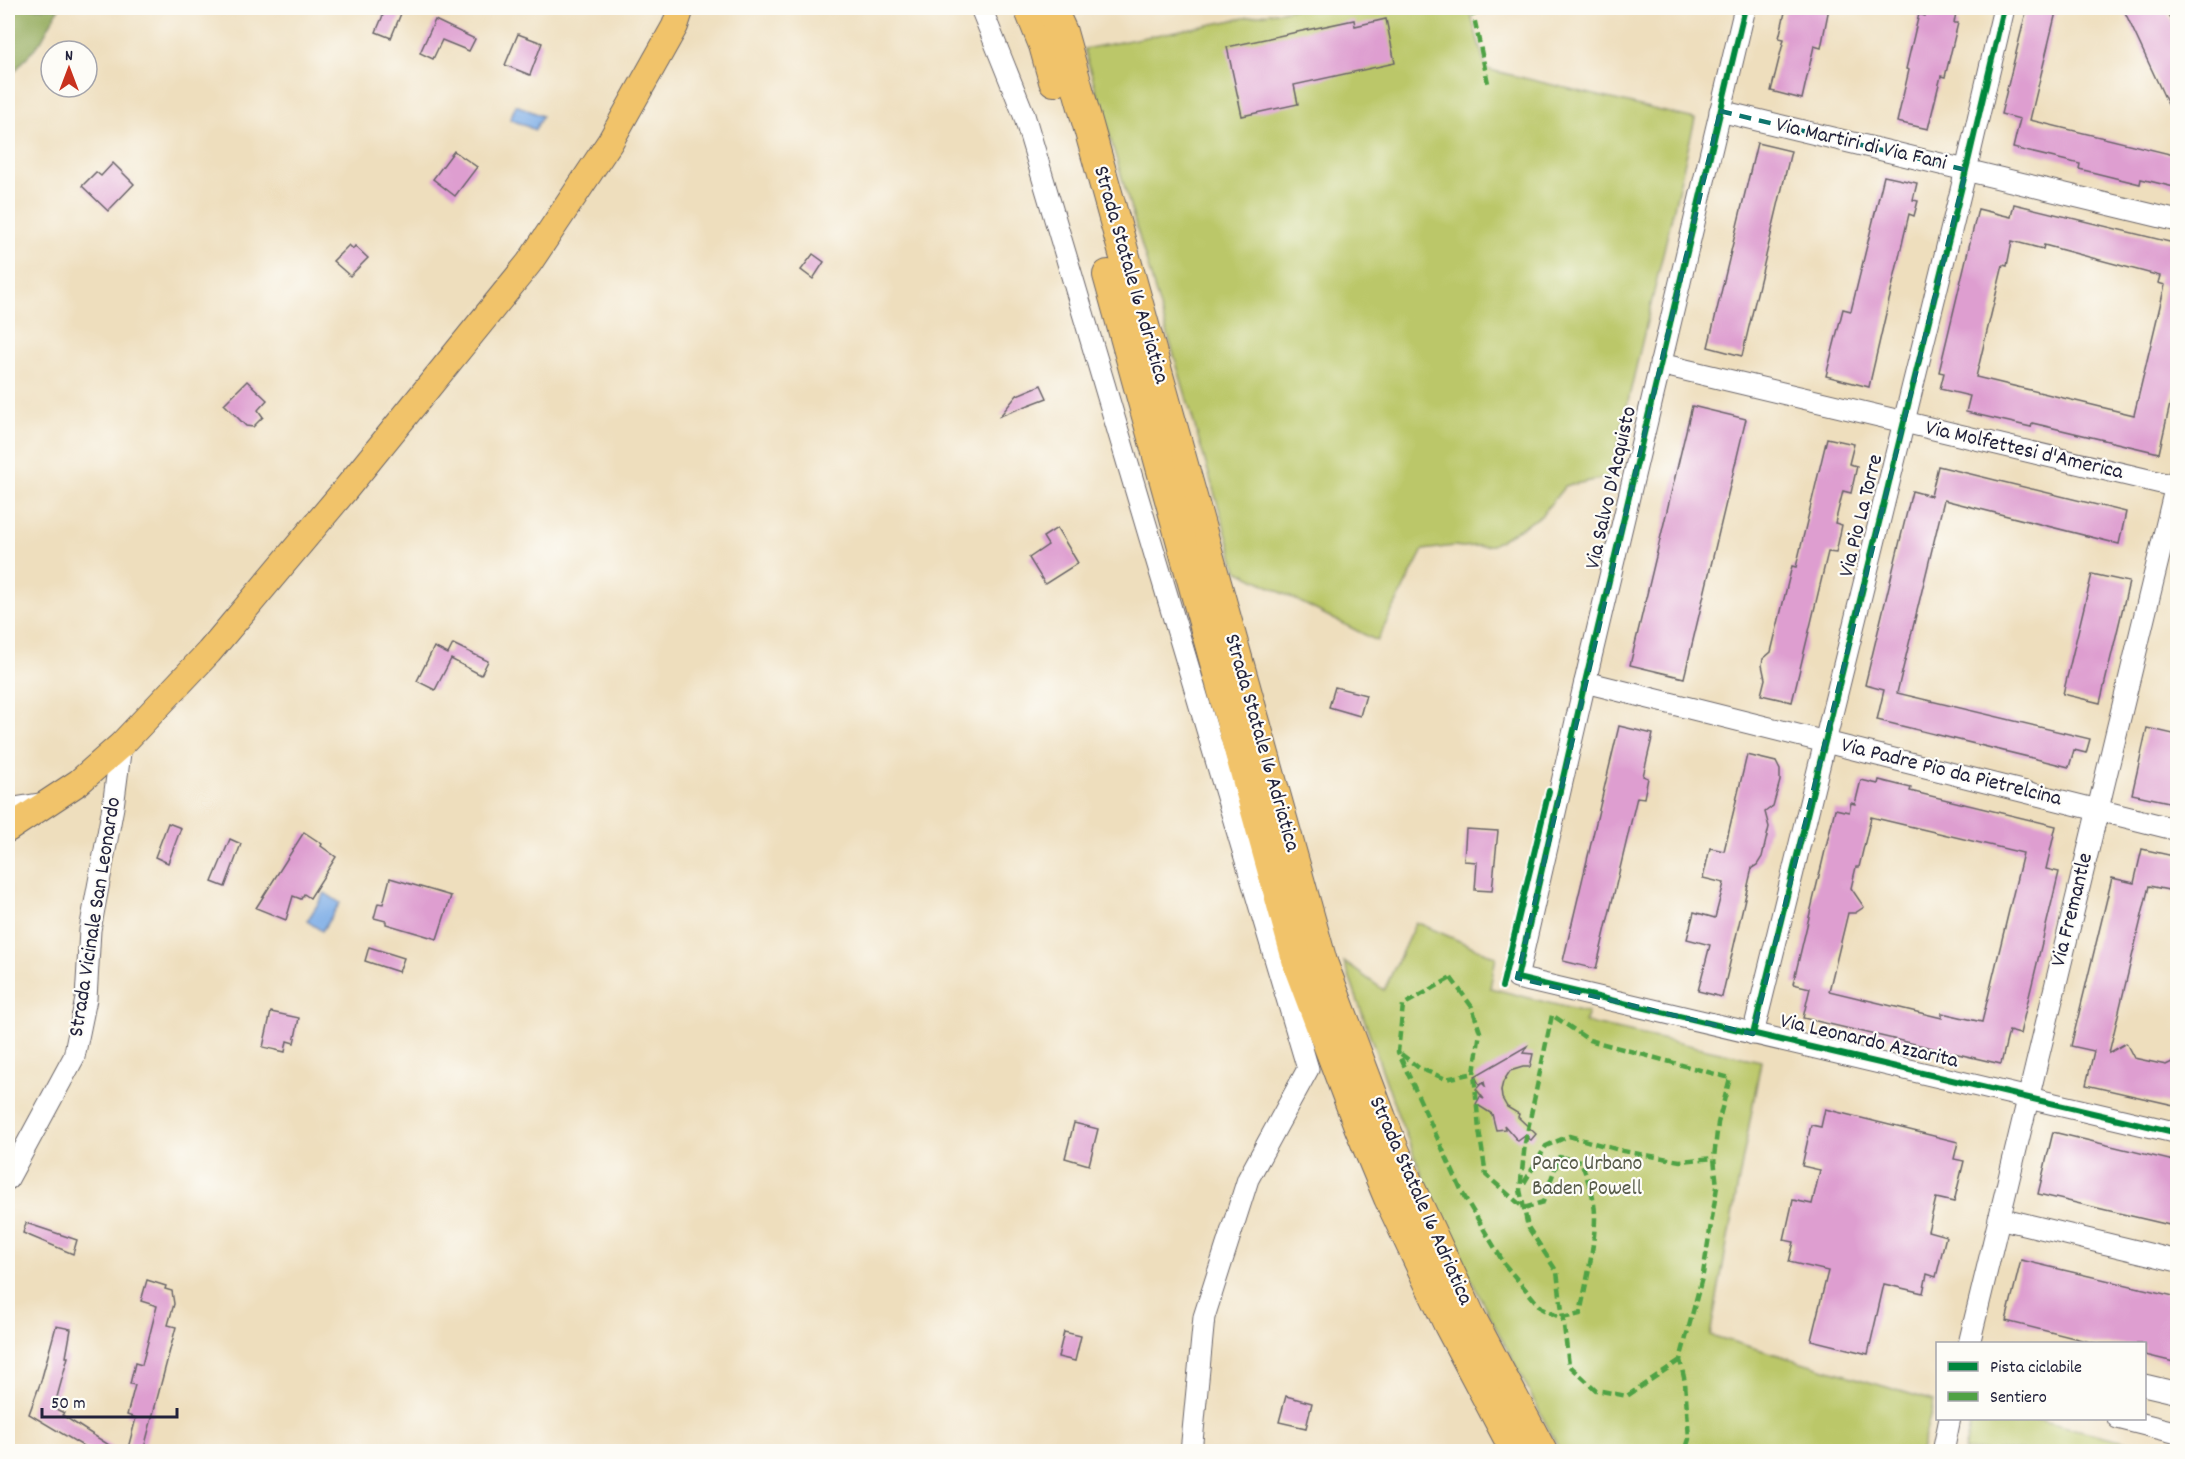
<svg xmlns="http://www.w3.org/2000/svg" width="2185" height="1459" font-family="Dekko,sans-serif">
	<rect width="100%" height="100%" fill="#fdfcf7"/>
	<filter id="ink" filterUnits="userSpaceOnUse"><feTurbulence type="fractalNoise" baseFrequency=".0167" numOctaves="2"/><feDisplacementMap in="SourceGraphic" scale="12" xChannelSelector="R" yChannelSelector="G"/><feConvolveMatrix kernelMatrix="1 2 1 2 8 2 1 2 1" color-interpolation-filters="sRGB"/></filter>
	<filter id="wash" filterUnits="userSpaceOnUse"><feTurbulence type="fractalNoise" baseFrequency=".008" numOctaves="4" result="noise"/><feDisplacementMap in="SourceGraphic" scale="24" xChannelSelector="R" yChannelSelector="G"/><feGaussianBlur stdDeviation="1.35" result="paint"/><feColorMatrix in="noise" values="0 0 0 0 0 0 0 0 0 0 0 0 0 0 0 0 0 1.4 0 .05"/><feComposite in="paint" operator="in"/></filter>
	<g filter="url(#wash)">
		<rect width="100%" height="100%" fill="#eedebd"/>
		<!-- green -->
		<g fill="#bbc769" stroke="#6e7452" stroke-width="1.5">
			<path d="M1296 8H1389L1391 11 1420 8H1469L1486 69 1695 119 1610 477 1565 486 1541 516 1492 545 1462 547 1454 546 1423 550 1377 641 1237 570 1084 49Z"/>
			<path d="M1416 922 1496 957 1490 988 1588 1013 1584 1022 1761 1061 1710 1335 1934 1401 1921 1451H1560L1442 1224 1398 1115 1344 962 1384 990Z"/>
			<path d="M1972 1418 2035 1419 2165 1451H1964Z"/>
		</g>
		<!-- forest -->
		<path fill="#94ac5d" stroke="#5b674c" stroke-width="1.5" d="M8 8H59L41 41 8 79Z"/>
		<!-- water -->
		<g fill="#7bace6" stroke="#4e6790" stroke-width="1.5">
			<path d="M516 105 542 116 535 130 510 119Z"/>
			<path d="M325 893 340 903 322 931 307 921Z"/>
		</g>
		<g id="blocks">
			<!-- building -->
			<g fill="#de9ed0" fill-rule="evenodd">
				<path d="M386 8 402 11 391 38 376 32Z"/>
				<path d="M1786 8H1829L1821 48 1814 46 1802 99 1771 91 1784 39 1779 38Z"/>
				<path d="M1927 8H1957L1954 23H1958L1945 77 1941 76 1928 129 1897 122 1909 70 1906 69 1919 14 1925 16Z"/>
				<path d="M2027 8H2057L2030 120 2178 156V188L2141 179 2140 184 2079 169 2080 164 2013 148 2020 119 2001 114Z"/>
				<path d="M2123 8H2165L2178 35V126Z"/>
				<path d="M1386 19 1395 63 1294 85 1298 104 1242 116 1227 47 1354 20 1355 26Z"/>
				<path d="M435 20 475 39 469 51 442 40 433 59 420 53Z"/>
				<path d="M518 34 542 43 530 75 505 65Z"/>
				<path d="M1757 143 1791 151 1742 356 1708 347Z"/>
				<path d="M454 151 477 167 455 196 433 179Z"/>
				<path d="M113 163 134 184 108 211 82 186 96 172 101 176Z"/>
				<path d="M1884 176 1917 183 1913 200 1918 201 1914 216 1909 214 1869 387 1826 376 1843 309 1851 311Z"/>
				<path d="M2014 204 2178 244V369L2159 453 2032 423 2031 427 1966 412 1970 396 1940 389 1944 373 1939 372 1978 209 2011 217ZM2012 241 2043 249 2044 245 2160 276 2158 283 2165 285 2134 415 1976 377 2003 265 2007 266Z"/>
				<path d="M349 245 353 249 355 246 368 258 350 276 333 261Z"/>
				<path d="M813 254 824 262 813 279 801 270Z"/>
				<path d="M247 381 267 400 258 410 263 417 253 427 246 426 224 404Z"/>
				<path d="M1041 385 1047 398 1000 416 1017 395Z"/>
				<path d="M1692 406 1746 419 1684 678 1630 665Z"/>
				<path d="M1827 438 1854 444 1849 464 1857 466 1851 493 1843 491 1835 523 1842 525 1836 553 1828 552 1792 702 1761 695 1765 679 1762 665 1763 659 1771 652 1792 566 1796 567Z"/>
				<path d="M1938 466 2126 512 2119 544 1944 500 1897 693 2090 739 2086 753 2074 750 2069 767 1877 720 1884 690 1865 685 1912 491 1931 496Z"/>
				<path d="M1057 528 1078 563 1045 584 1029 558 1048 545 1043 537Z"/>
				<path d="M2092 574 2129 582 2100 703 2063 694Z"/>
				<path d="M453 644 488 661 481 675 451 659 435 690 417 681 434 647 448 654Z"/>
				<path d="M1335 687 1366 695 1360 716 1329 707Z"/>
				<path d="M1619 726 1653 734 1643 776 1648 778 1644 798 1637 797 1596 969 1563 961Z"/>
				<path d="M2147 728 2178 735V804L2132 794Z"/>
				<path d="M1747 755 1776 762 1780 770V781L1773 806 1765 812 1769 827 1762 857 1757 865 1752 868 1722 997 1698 991 1710 945 1687 939 1694 912 1715 918 1724 883 1703 878 1710 848 1724 851Z"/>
				<path d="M1861 780 1878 784 1879 780 1911 788 1910 791 2056 826 2046 869 2059 872 2020 1034 2009 1031 2001 1064 1803 1018 1810 988 1793 984 1835 809 1849 812 1851 803 1855 804ZM1871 817 2023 853 1982 1022 1942 1013V1018L1829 991 1848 913H1855L1864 907 1851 888 1856 867H1859Z"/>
				<path d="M168 823 181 828 168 863 155 857Z"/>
				<path d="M1466 829 1498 831 1492 891 1475 890 1477 862 1464 861Z"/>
				<path d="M304 832 322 844 321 846 336 857 310 898 304 894 301 899 293 896 286 920 256 908Z"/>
				<path d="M230 839 241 844 225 887 212 882Z"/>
				<path d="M2142 849 2178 857V892L2149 886 2109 1053 2126 1043 2134 1058 2166 1065 2178 1059V1106L2086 1085 2094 1051 2071 1046 2112 878 2134 883Z"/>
				<path d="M390 878 451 896 437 939 386 924V921L374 918 378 903 383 904Z"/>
				<path d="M369 947 404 958 399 972 365 961Z"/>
				<path d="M271 1012 299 1018 294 1043 287 1041 285 1052 263 1047Z"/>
				<path d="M1527 1046 1523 1053 1533 1054 1530 1067H1523L1510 1071 1503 1082 1501 1090 1502 1098 1507 1107 1519 1114 1518 1117 1536 1134 1531 1140 1525 1136 1518 1141 1504 1125 1505 1129 1496 1130 1492 1114 1476 1104 1480 1097 1484 1099 1476 1089 1482 1083 1485 1086 1484 1082 1479 1084 1475 1076Z"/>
				<path d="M1825 1109 1958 1142 1954 1159 1964 1161 1954 1202 1936 1198 1928 1231 1946 1236 1936 1277 1927 1274 1923 1293 1884 1284 1868 1354 1811 1340 1828 1271 1789 1262 1794 1242 1784 1240 1793 1200 1812 1204 1820 1170 1802 1166 1811 1125 1821 1127Z"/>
				<path d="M1074 1123 1098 1129 1089 1165 1065 1158Z"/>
				<path d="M2053 1132 2178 1162V1227L2038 1194Z"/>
				<path d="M26 1223 77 1240 73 1254 23 1233Z"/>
				<path d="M2021 1260 2178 1297V1363L2145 1355V1344H2098L2006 1321Z"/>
				<path d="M147 1280 166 1286 165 1289 172 1291 174 1304 168 1325 176 1327 143 1452H127L136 1418 127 1415 135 1385 130 1384 135 1363 142 1365 157 1306 141 1301Z"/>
				<path d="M56 1326 71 1329 66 1357H68L54 1408 64 1413 62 1415 120 1452H93L29 1414 41 1381Z"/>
				<path d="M1064 1332 1081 1336 1075 1361 1058 1357Z"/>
				<path d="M1286 1396 1312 1403 1306 1428 1279 1422Z"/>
			</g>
		</g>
	</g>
	<g filter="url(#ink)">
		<use href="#blocks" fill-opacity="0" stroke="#696468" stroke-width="1.5"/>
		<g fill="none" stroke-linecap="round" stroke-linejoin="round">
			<defs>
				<g id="minor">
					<path d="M981 8 1024 115 1308 1069 1248 1179 1204 1317 1191 1452"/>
					<path d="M1745 8 1585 682 1517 978 2178 1133"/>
					<path d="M1720 111 2178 221"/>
					<path d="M1660 364 2178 487"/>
					<path d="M1585 682 2178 830"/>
					<path d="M8 809 45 803"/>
					<path d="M1753 1034 1966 170 2004 8"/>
					<path d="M8 1179 74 1057 86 999 90 930 113 807 121 745"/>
					<path d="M1999 1218 2178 1261"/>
					<path d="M1969 1344 2178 477"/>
					<path d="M2144 1385 2178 1393"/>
					<path d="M2118 1418 2178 1433"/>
					<path d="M1943 1452 1950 1418"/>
				</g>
				<path id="major" d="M8 829 79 782 121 745 209 652 345 490 529 263 610 142 675 26 681 8"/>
				<g id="highway">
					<path d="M1029 8 1044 45 1054 81"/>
					<path d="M1051 8 1062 32 1322 962 1381 1118 1409 1186 1471 1318 1542 1452"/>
					<path d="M1108 275 1300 970 1359 1126 1389 1198 1449 1325 1516 1452"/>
				</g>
			</defs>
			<!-- minor casing -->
			<use href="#minor" stroke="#696468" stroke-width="23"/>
			<!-- major casing -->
			<use href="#major" stroke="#696468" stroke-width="28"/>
			<!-- highway casing -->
			<use href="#highway" stroke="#696468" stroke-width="32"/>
			<!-- minor -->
			<use href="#minor" stroke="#fff" stroke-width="21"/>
			<!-- major -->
			<use href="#major" stroke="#f1c36a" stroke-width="26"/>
			<!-- highway -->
			<use href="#highway" stroke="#f1c36a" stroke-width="30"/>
			<!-- quiet -->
			<g stroke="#50a245" stroke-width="4.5" stroke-dasharray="9 4.5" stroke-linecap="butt">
				<path d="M1472 8 1488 83"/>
				<path d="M1451 978 1472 1007 1480 1032 1474 1073 1479 1130 1486 1175 1524 1208 1543 1202 1559 1157 1581 1161C1587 1178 1595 1197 1595 1216 1595 1247 1586 1283 1580 1314L1562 1318 1542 1309 1505 1265 1464 1196 1398 1052 1403 1005Z"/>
				<path d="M1401 1054 1419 1068 1446 1079 1474 1073"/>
				<path d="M1524 1183 1546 1146 1569 1136 1623 1151 1680 1161 1714 1158"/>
				<path d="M1680 1360 1627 1396 1596 1390 1569 1365 1557 1272 1528 1227 1520 1190 1525 1143 1552 1015 1589 1040 1730 1078 1718 1123 1714 1158 1717 1187 1703 1274 1680 1360 1685 1382 1689 1439 1685 1452"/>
			</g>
			<defs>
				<g id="cycleway">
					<path d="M1745 8 1585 682 1517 978 2178 1133"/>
					<path d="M1502 987 1549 791"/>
					<path d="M1753 1034 1966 170 2004 8"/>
				</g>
			</defs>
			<!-- cycleway casing -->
			<use href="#cycleway" stroke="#fdfcf7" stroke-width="10"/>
			<!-- cycleway -->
			<use href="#cycleway" stroke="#00873e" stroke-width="6"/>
		</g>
	</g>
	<!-- marked area -->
	<path fill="none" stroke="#0f766e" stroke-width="4.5" stroke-dasharray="12 8" stroke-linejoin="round" d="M1720 111 1966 170 1753 1034 1517 978Z"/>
	<g text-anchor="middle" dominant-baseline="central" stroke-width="4.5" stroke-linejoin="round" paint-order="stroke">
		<!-- street labels -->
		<g font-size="22" fill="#22223b" stroke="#fdfcf7">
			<text transform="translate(1861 145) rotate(13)">Via Martiri di Via Fani</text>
			<text transform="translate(1130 275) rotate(74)">Strada Statale 16 Adriatica</text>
			<text transform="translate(2024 451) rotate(13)">Via Molfettesi d'America</text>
			<text transform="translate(1612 488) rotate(-77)">Via Salvo D'Acquisto</text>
			<text transform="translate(1862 516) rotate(-76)">Via Pio La Torre</text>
			<text transform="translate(1261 743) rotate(74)">Strada Statale 16 Adriatica</text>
			<text transform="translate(1951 773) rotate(14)">Via Padre Pio da Pietrelcina</text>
			<text transform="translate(2073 910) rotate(-76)">Via Fremantle</text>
			<text transform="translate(96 917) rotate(-81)">Strada Vicinale San Leonardo</text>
			<text transform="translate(1869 1042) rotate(13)">Via Leonardo Azzarita</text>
			<text transform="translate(1420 1201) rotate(66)">Strada Statale 16 Adriatica</text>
		</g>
		<!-- park labels -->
		<g font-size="22" fill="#585c4b" stroke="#fdfcf7">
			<text x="1587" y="1164">Parco Urbano<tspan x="1587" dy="25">Baden Powell</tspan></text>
		</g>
	</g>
	<!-- margin -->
	<rect width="2185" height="1459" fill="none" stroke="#fdfcf7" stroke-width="30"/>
	<!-- legend -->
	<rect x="1936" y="1342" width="210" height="78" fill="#fdfcf7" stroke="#a5a5ac" stroke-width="1.5"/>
	<rect x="1948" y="1362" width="30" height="9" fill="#00873e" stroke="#a5a5ac" stroke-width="1.5"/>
	<text x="1990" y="1372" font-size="18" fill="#22223b">Pista ciclabile</text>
	<rect x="1948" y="1392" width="30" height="9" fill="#50a245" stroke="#a5a5ac" stroke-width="1.5"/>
	<text x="1990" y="1402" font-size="18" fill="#22223b">Sentiero</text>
	<!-- north arrow -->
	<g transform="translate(69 69)"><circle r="28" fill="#fdfcf7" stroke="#a5a5ac" stroke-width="1.5"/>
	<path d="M0-4.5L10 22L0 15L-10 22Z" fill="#c8321e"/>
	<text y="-9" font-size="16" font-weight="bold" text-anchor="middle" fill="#22223b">N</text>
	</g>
	<!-- scale -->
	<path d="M42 1408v9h135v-9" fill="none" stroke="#22223b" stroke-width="3"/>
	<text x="51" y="1408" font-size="18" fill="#22223b" stroke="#fdfcf7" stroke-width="4.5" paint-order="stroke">50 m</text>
</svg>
